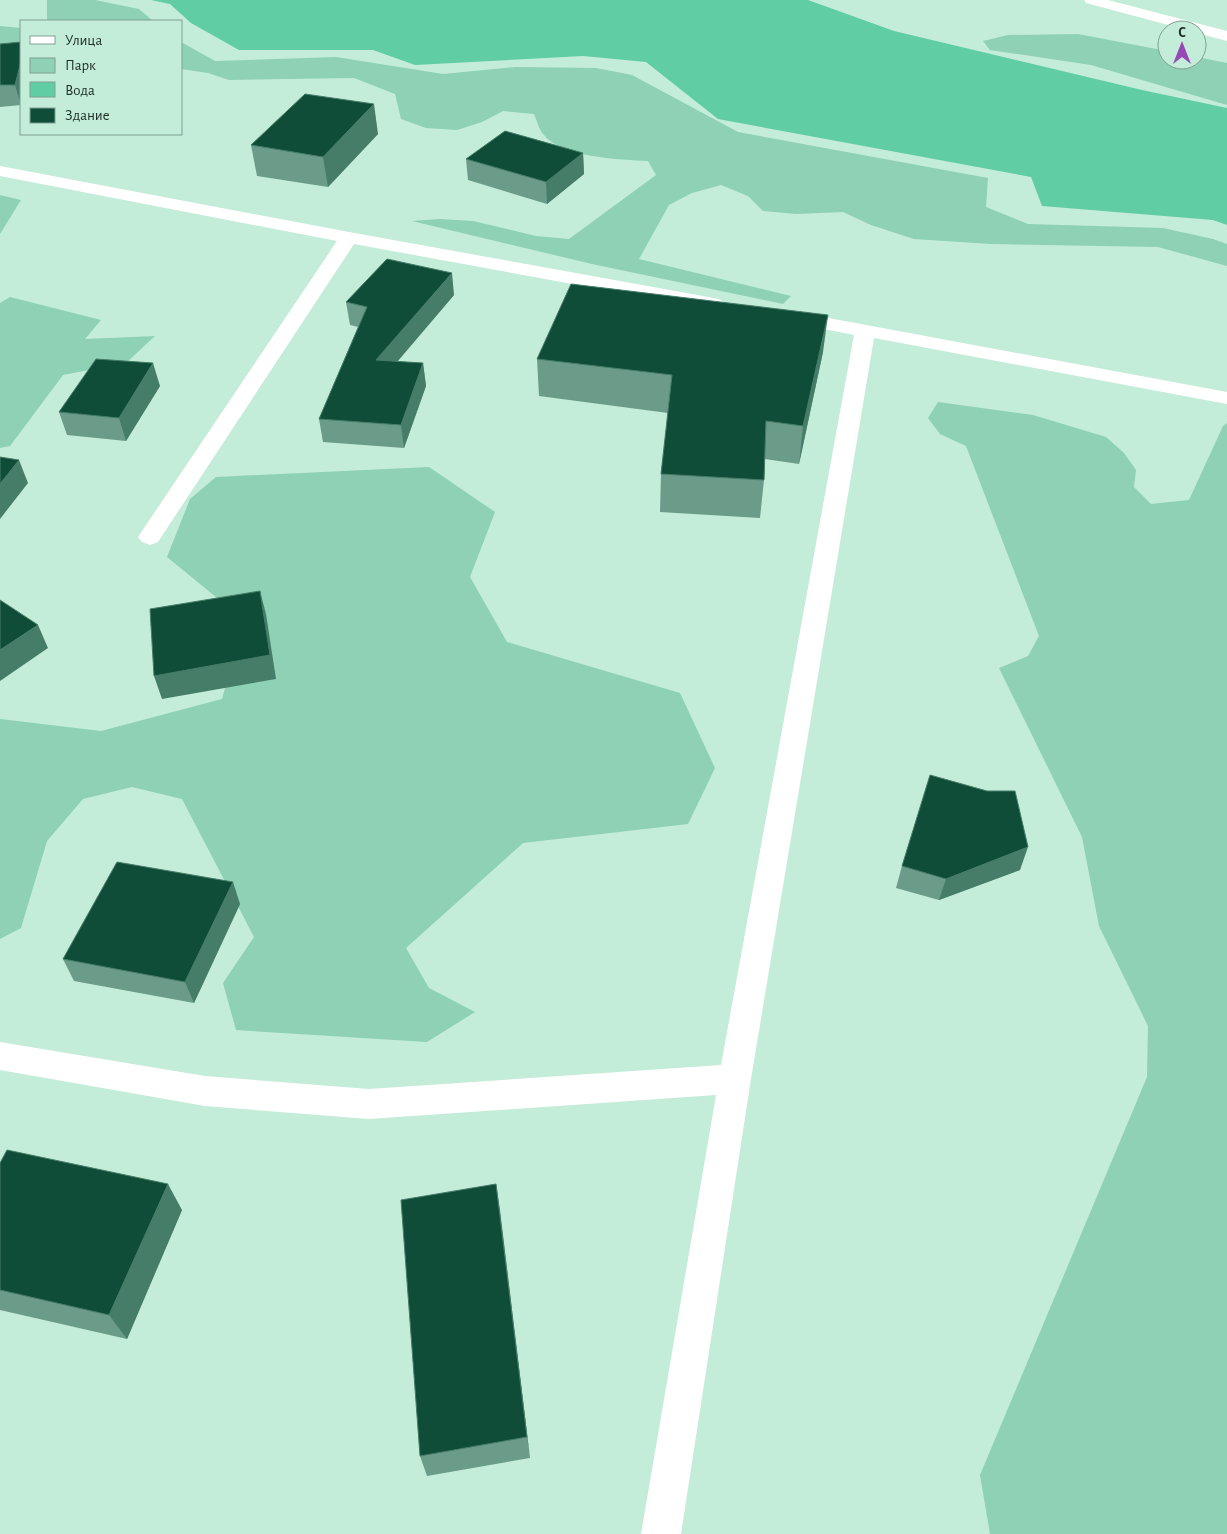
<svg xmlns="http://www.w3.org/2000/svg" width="1227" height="1534" font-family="'Alegreya Sans',sans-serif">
	<rect width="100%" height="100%" fill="#c3ecd9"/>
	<!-- green -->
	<g fill="#8ed1b4">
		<path d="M47 0H95L139 9 153 21H47Z"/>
		<path d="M0 26 21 28V50L0 51Z"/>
		<path d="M1078 34 1167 51V60H1197V57L1227 63V105L1091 65 990 50 983 41 1008 35Z"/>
		<path d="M181 42 215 61 336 57 443 74 515 67 596 68 632 75 738 132 988 178 986 207 1028 224 1163 228 1213 239 1227 244V266L1158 247 991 244 914 239 871 225 843 212 796 214 763 211 748 196 721 185 692 193 669 205 639 259 791 296 783 304 592 264 412 221 440 219 473 221 536 236 569 239 656 175 648 161C621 160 561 157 544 135 539 130 537 121 534 114L503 111 482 122 457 130 426 128 401 119 395 94 354 78 229 80 208 73 181 69Z"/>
		<path d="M0 195 21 200 0 234Z"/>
		<path d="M10 297 101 320 85 339 155 336 126 363 63 375 10 446 0 448V303Z"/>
		<path d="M938 402 1033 415 1106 437 1124 453 1136 470 1134 487 1151 504 1189 500 1223 426 1227 423V1534H990L980 1475 1147 1077 1148 1026 1099 926 1082 837 999 668 1028 656 1039 636 966 446 940 434 928 418Z"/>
		<path d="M429 467 495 512 470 577 507 642 680 693 715 768 688 824 523 843 406 948 429 988 475 1012 427 1042 236 1030 223 983 254 937 182 799 132 787 83 799 47 841 21 928 0 939V719L101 731 222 699 244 620 167 557 190 499 216 477Z"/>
	</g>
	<!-- water -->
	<path fill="#61cda4" d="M151 0H808L894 31 1142 90 1227 108V225L1213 220 1042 206 1031 177 718 119 646 62 583 56 415 65 373 50H239L191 23 170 4Z"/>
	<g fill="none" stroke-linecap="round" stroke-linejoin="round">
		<!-- minor -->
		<g fill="#fff" fill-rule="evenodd">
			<path d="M1084 0H1108L1227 31V41L1197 33V30H1187L1086 3Z"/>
			<path d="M0 166 349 232 714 298 721 300 724 304 721 308 714 310 354 244 158 542 150 545 142 542 138 537 337 241 0 176Z"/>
			<path d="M791 311 1227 392V404L874 338 751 1079 681 1534H641L716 1095 369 1119 205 1106 0 1070V1042L205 1076 369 1089 721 1065 854 335 784 321 781 317 784 313Z"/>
		</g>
	</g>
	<!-- wall -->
	<g fill="#6a9c89">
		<path d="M21 42V105L0 107V44Z"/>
		<path d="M378 134 328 187 257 176 251 145Z"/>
		<path d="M583 153 584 174 547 204 468 180 466 159Z"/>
		<path d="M454 295 397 362 423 363 426 386 404 448 323 442 319 419 358 327 350 325 346 302Z"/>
		<path d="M823 352 799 464 765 459 764 480 760 518 660 512 661 474 668 413 539 396 537 359Z"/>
		<path d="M160 386 126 441 67 435 59 412Z"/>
		<path d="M902 866 1020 870 939 900 896 888Z"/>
		<path d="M240 904 194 1003 74 981 63 959Z"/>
		<path d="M0 1163 182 1210 127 1339 0 1310Z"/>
		<path d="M496 1184 530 1458 427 1476 420 1456Z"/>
	</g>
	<!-- shaded-wall -->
	<g fill="#467d69">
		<path d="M21 61V105L15 85Z"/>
		<path d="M374 104 378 134 328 187 323 157Z"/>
		<path d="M583 153 584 174 547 204 546 182Z"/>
		<path d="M452 273 454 295 379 383 376 360Z"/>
		<path d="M828 315 823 352 799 464 803 426Z"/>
		<path d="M153 363 160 386 126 441 119 418Z"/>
		<path d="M423 363 426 386 404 448 401 425Z"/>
		<path d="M19 460 28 483 0 519V484Z"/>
		<path d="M260 591 266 614 276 679 162 699 154 676Z"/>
		<path d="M38 625 48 648 0 681V650Z"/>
		<path d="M1028 847 1020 870 939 900 946 879Z"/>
		<path d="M233 882 240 904 194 1003 185 982Z"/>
		<path d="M168 1184 182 1210 127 1339 109 1315Z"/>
		<path d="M496 1184 500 1210 530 1458 527 1437Z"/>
	</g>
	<!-- building -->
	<g fill="#104d39" stroke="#467d69">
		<path d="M21 42V61L15 85H0V44Z"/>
		<path d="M305 94 374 104 323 157 251 145Z"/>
		<path d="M505 131 583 153 546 182 466 159Z"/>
		<path d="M387 259 452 273 376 360 423 363 401 425 319 419 367 307 346 302Z"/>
		<path d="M571 284 828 315 803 426 766 421 764 480 661 474 672 375 537 359Z"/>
		<path d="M96 359 153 363 119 418 59 412Z"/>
		<path d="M0 457 19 460 0 484Z"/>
		<path d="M260 591 270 655 154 676 150 609Z"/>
		<path d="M0 600 38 625 0 650Z"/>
		<path d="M930 775 987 791H1015L1028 847 946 879 902 866Z"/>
		<path d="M117 862 233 882 185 982 63 959Z"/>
		<path d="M7 1150 168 1184 109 1315 0 1290V1163Z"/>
		<path d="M496 1184 527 1437 420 1456 401 1200Z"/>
	</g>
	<!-- legend -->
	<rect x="20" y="20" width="162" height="115" fill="#c3ecd9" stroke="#81a092"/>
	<rect x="30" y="36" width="25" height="8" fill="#ffffff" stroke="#81a092"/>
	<text x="65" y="45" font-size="15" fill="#1e2e27">Улица</text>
	<rect x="30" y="58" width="25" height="15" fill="#8ed1b4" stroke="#81a092"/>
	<text x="65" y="70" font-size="15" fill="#1e2e27">Парк</text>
	<rect x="30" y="82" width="25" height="15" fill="#61cda4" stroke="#81a092"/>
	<text x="65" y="95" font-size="15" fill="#1e2e27">Вода</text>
	<rect x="30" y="108" width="25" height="15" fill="#104d39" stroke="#81a092"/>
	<text x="65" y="120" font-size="15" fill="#1e2e27">Здание</text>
	<!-- north arrow -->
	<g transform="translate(1182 45)"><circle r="24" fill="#c3ecd9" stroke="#81a092"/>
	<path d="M0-4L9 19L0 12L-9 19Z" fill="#9847b6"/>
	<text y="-8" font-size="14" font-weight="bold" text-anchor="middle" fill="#1e2e27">С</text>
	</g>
</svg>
